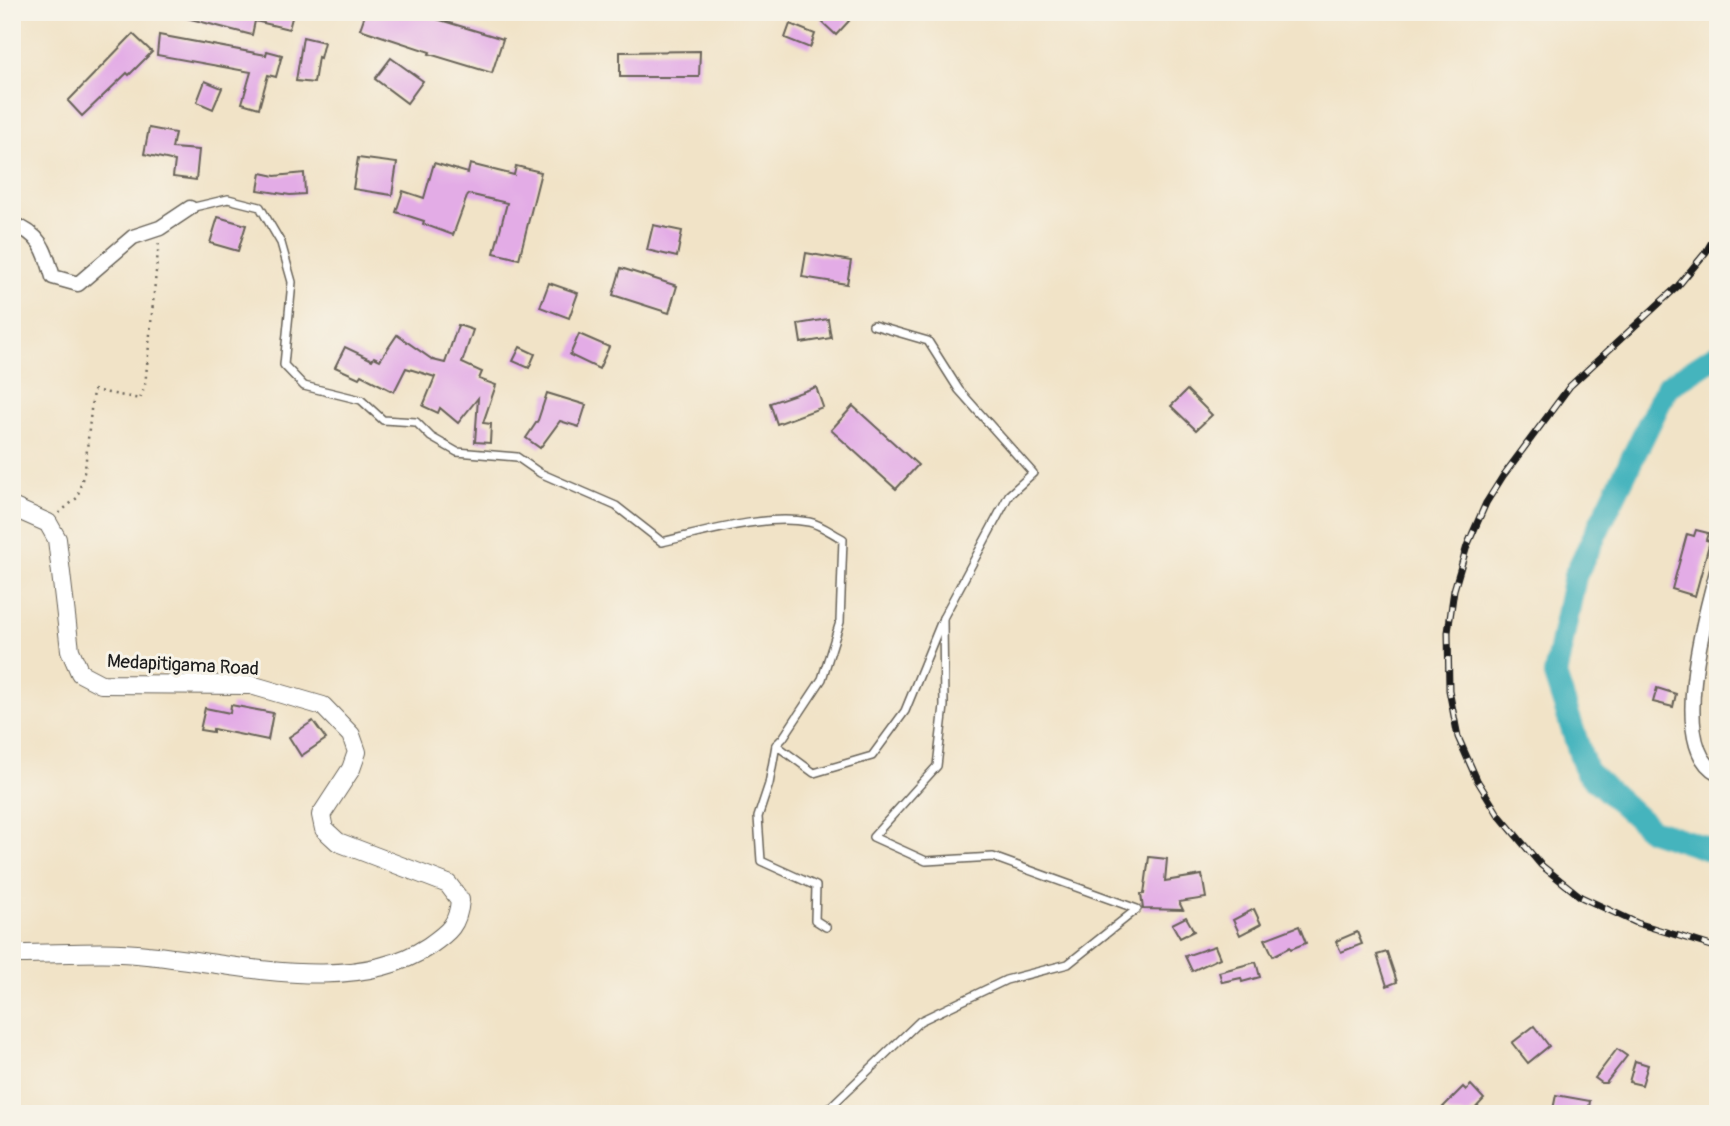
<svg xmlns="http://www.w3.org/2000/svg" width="1730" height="1126" font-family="Pangolin,sans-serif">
	<rect width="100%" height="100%" fill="#f7f3e8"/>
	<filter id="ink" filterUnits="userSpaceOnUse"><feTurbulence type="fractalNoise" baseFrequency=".0143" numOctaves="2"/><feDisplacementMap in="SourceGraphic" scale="14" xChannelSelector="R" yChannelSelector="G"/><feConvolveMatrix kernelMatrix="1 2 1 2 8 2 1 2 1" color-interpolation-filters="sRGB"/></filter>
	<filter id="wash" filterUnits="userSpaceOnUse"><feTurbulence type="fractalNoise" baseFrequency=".00686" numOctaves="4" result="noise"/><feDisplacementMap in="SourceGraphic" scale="28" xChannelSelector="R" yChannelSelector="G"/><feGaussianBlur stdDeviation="1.57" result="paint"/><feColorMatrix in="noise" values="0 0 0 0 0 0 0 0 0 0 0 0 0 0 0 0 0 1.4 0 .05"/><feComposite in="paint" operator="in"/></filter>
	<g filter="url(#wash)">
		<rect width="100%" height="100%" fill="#f1e3c7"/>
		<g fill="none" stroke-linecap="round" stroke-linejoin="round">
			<!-- river -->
			<path stroke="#45b4bd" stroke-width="24" d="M1718 354 1667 387 1575 576 1555 675 1586 771 1651 830 1718 852"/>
		</g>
		<g id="blocks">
			<!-- building -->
			<g fill="#e3ace6">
				<path d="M179 12H286L293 14 289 29 255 21 252 35 179 16Z"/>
				<path d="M366 12H428L427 16 503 39 492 73 429 54 430 52 360 29Z"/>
				<path d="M829 12H840L849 21 836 35 821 21Z"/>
				<path d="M790 24 815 34 810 48 785 38Z"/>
				<path d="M133 34 152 52 129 75 127 73 82 116 68 101Z"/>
				<path d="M159 35 266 55 267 51 282 55 276 77 268 75 259 108 242 103 251 72 157 55Z"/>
				<path d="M303 37 324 42 320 58 318 57 314 83 296 81Z"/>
				<path d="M700 51 699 77H620V52Z"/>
				<path d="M391 58 423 81 407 103 375 79Z"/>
				<path d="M205 81 222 88 213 109 197 102Z"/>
				<path d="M149 128 175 133 172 148 199 150 196 180 173 177 175 161 144 154Z"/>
				<path d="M358 158 397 163 392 195 353 189Z"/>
				<path d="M434 163 468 173 470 164 514 175 516 166 541 172 519 259 494 253 507 203 468 194 453 235 423 224 424 221 396 212 403 191 424 198Z"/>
				<path d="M261 173 275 176 304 173 305 194 290 195 258 190Z"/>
				<path d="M218 217 246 225 238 251 210 243Z"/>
				<path d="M653 225 682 231 677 257 647 250Z"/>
				<path d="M806 253 851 261 847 284 802 277Z"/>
				<path d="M621 268 677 286 669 313 613 295Z"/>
				<path d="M549 283 578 293 569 318 540 307Z"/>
				<path d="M828 319 831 338 801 343 798 324Z"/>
				<path d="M458 325 473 330 462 363 482 372 479 379 496 385 483 423 491 424 490 443 475 442 478 398 458 423 440 408 438 413 423 406 435 377 406 368 394 392 361 375 359 378 335 367 345 347 372 360 374 357 380 360 397 335 433 360 445 363Z"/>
				<path d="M579 334 609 347 599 369 570 355Z"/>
				<path d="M520 347 535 354 529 368 513 361Z"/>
				<path d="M816 387 823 407 777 424 770 403Z"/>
				<path d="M1187 390 1212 415 1196 430 1171 406Z"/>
				<path d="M547 393 586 405 579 427 560 421 540 448 526 438 538 420Z"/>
				<path d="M853 406 918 465 896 489 831 430Z"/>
				<path d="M1696 530 1708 533 1706 540 1710 541 1695 596 1672 589 1687 534 1694 536Z"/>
				<path d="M1657 688 1676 694 1673 707 1653 702Z"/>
				<path d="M231 705 273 713 268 740 213 729V732L200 730 205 708 230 713Z"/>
				<path d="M313 721 326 739 301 756 289 737Z"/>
				<path d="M1149 857 1167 859 1165 881 1202 875 1206 898 1179 902 1183 910 1143 909 1141 894H1144Z"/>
				<path d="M1254 909 1261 924 1240 935 1233 920Z"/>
				<path d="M1186 917 1194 931 1180 938 1172 924Z"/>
				<path d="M1299 926 1306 943 1291 949 1290 947 1273 956 1265 939Z"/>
				<path d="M1357 932 1362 944 1341 952 1336 941Z"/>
				<path d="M1215 946 1220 958 1192 971 1185 956Z"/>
				<path d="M1387 952 1397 982 1387 986 1377 955Z"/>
				<path d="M1256 962 1260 977 1242 982 1241 978 1222 982 1219 972Z"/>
				<path d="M1534 1026 1549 1046 1528 1063 1512 1043Z"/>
				<path d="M1617 1049 1627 1056 1606 1083H1602L1595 1078Z"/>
				<path d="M1635 1061 1648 1065 1642 1085 1629 1082Z"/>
				<path d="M1471 1085 1484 1099 1470 1114H1450L1443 1107 1463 1087 1466 1090Z"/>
				<path d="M1556 1095 1590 1101 1588 1114H1552Z"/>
			</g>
		</g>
	</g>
	<g filter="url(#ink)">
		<use href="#blocks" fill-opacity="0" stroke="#676258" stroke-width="2"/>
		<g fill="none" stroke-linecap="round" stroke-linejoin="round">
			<defs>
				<g id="service">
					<path d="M190 208 228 199 260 207 281 243 292 282 284 365 304 386 361 400 383 420 416 422 431 437 457 452 517 457 540 473 616 506 662 542C706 532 764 514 809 522 820 524 833 534 843 539L840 622 822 679 783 738 776 745 814 773 872 756 905 711 943 618"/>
					<path d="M776 745 769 784 758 817 761 861 816 886 815 920 826 927"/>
					<path d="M823 1114 920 1021 1006 980 1068 964 1137 909 993 857 926 861 873 837 937 766 944 706 943 618 1009 495 1033 473 959 390 928 341 873 325"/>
				</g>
				<g id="minor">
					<path d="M12 224C41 234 45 250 53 277L78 284 133 237 160 228 190 208"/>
					<path d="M1718 568C1706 612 1667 748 1718 773"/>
				</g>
				<path id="tertiary" d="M12 507 48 523 57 539 70 650 80 673 101 684 251 685 323 706 351 735 357 752 351 769 321 815 324 829 338 842 448 884 460 900C458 925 449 932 429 946 353 997 232 963 147 955 105 950 61 954 19 954L12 956"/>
			</defs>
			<!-- service casing -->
			<use href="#service" stroke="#676258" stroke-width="10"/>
			<!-- minor casing -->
			<use href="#minor" stroke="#676258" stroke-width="17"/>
			<!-- tertiary casing -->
			<use href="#tertiary" stroke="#676258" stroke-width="20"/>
			<!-- path -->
			<path stroke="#676258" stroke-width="2.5" stroke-dasharray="2 5" stroke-linecap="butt" d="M59 513 77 498 85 469 93 390 140 399 145 386 159 241"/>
			<!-- service -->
			<use href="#service" stroke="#fff" stroke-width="7"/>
			<!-- minor -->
			<use href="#minor" stroke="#fff" stroke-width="14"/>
			<!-- tertiary -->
			<use href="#tertiary" stroke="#fff" stroke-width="18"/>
			<defs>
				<path id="rail" d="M1718 231 1706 252 1678 286 1570 386 1503 476 1486 503 1467 546 1454 590 1448 632 1449 690 1458 737 1477 780 1498 814 1541 865 1581 897 1637 923 1718 948"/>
			</defs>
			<!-- rail casing -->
			<use href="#rail" stroke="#1c1c1c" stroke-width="7"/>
			<!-- rail -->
			<use href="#rail" stroke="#f7f3e8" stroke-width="4.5" stroke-dasharray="13" stroke-linecap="butt"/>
		</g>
	</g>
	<g text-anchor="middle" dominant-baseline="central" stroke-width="6" stroke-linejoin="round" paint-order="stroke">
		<!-- street labels -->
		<g font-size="19" fill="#1c1c1c" stroke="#f7f3e8">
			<text transform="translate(183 665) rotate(3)">Medapitigama Road</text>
		</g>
	</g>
	<!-- margin -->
	<rect width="1730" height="1126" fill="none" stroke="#f7f3e8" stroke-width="42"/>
</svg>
